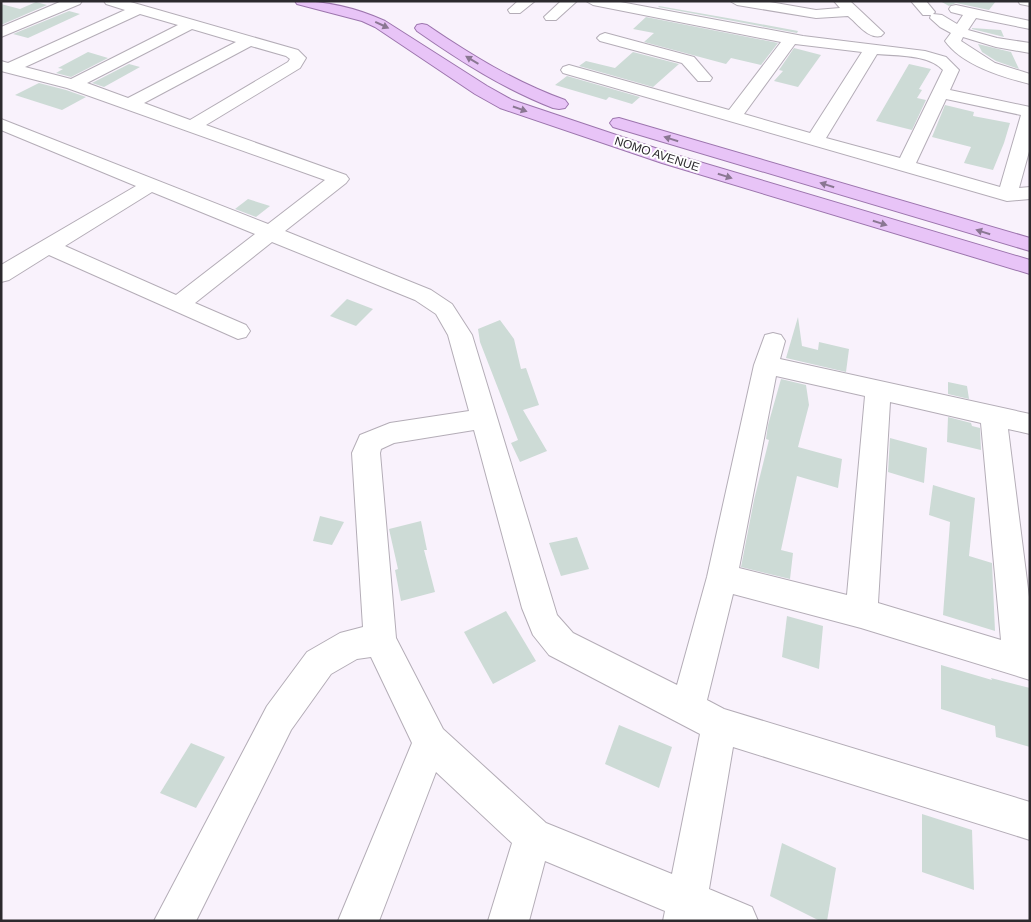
<svg xmlns="http://www.w3.org/2000/svg" width="1031" height="922" font-family="Helvetica,sans-serif">
	<rect width="100%" height="100%" fill="#f9f2fc"/>
	<!-- building -->
	<g fill="#cddbd6">
		<path d="M940 1H996L989 10 956 3 949 6Z"/>
		<path d="M36 2 47 5 1 25V4L20 9Z"/>
		<path d="M659 6 733 19 798 31 797 33 658 7Z"/>
		<path d="M69 11 80 14 28 38 13 34Z"/>
		<path d="M646 17 778 43 761 65 731 58 726 64 644 42 654 33 633 29Z"/>
		<path d="M972 28 1001 30 1004 37 972 29Z"/>
		<path d="M978 44 1011 52 1019 69 996 61 982 52Z"/>
		<path d="M794 48 821 55 798 87 774 81 783 71 779 70Z"/>
		<path d="M88 52 108 58 71 77 56 73 63 69 58 68Z"/>
		<path d="M633 52 679 64 653 87 579 66 586 61 615 68Z"/>
		<path d="M129 64 140 67 104 87 92 83Z"/>
		<path d="M909 64 931 69 919 89 922 90 917 98 926 100 912 130 876 121Z"/>
		<path d="M567 76 640 97 632 104 609 97 606 100 555 85Z"/>
		<path d="M39 83 66 90 86 97 62 110 15 95Z"/>
		<path d="M945 105 974 112 973 116 1010 123 1004 143 993 170 964 163 971 147 932 137Z"/>
		<path d="M248 199 270 206 256 217 235 209Z"/>
		<path d="M347 299 373 309 356 326 330 316Z"/>
		<path d="M798 317 802 346 818 350 819 342 849 349 846 372 786 358Z"/>
		<path d="M500 320 514 339 521 369 526 368 539 405 523 410 547 451 520 462 511 443 518 440 480 342 478 329Z"/>
		<path d="M781 379 806 385 809 405 798 447 842 459 838 488 797 476 781 550 793 553 790 579 741 567 754 500 769 440 766 439 768 425Z"/>
		<path d="M948 382 967 386 969 399 948 394Z"/>
		<path d="M948 417 971 423 972 426 980 428 981 450 947 442Z"/>
		<path d="M890 438 927 448 924 483 888 472Z"/>
		<path d="M933 485 975 498 969 556 992 563 995 631 943 615 950 522 929 515Z"/>
		<path d="M320 516 344 522 332 545 313 541Z"/>
		<path d="M421 521 427 550H424L435 592 401 601 395 570 398 569 389 529Z"/>
		<path d="M577 537 589 569 561 576 549 543Z"/>
		<path d="M506 611 536 661 493 684 464 632Z"/>
		<path d="M787 616 823 626 819 669 782 657Z"/>
		<path d="M941 665 992 680 991 678 1030 688V747L996 737 995 726 941 709Z"/>
		<path d="M619 725 672 747 659 788 605 764Z"/>
		<path d="M191 743 225 757 196 808 160 793Z"/>
		<path d="M922 814 972 830 974 890 922 872Z"/>
		<path d="M782 843 836 868 827 921H820L770 896Z"/>
	</g>
	<g fill="none" stroke-linecap="round" stroke-linejoin="round">
		<defs>
			<g id="minor">
				<path d="M62 1H82L80 4 1 37V27Z"/>
				<path d="M104 1H127L298 50 306 58 300 68 206 125 346 175 349 179 346 183 285 231 431 290 452 304 472 335 557 615 573 633 677 685 707 577 754 365 765 335 773 333 781 335 785 341 780 359 1030 414V434L1008 429 1030 605V680L861 628 733 594 707 700 724 709 1030 802V840L733 747 709 889 752 907 758 921H663L665 911 545 861 529 921H488L512 843 436 772 379 921H338L412 743 371 657 357 659 331 674 291 730 196 921H154L267 706 307 652 340 633 363 627 352 453 360 435 390 423 469 411 448 335 436 314 415 300 272 242 195 303 246 325 250 331 246 337 238 339 49 255 9 280 1 282V265L136 186 1 130V119L268 224 325 180 67 88 1 71V61L8 63 125 10 106 4ZM140 14 178 25 71 79 25 67ZM192 29 236 42 128 98 87 83ZM251 46 286 56 290 59 288 62 190 120 144 103ZM152 192 255 234 176 295 65 246ZM776 376 865 396 847 595 739 568ZM890 402 981 423 1001 640 878 603ZM474 430 522 608 533 635 549 655 700 734 672 874 546 823 443 729 396 638 380 453 381 449 394 443Z"/>
				<path d="M518 1H535L520 13H510L508 10Z"/>
				<path d="M561 1H577L556 20H546L544 17Z"/>
				<path d="M586 1H615L803 36 925 51 946 57 959 70 950 90 1030 107V148L1019 188 1030 187V199L1007 201 1000 199 563 73 561 70 563 67 569 65 729 110 781 42 593 5ZM795 44 862 52 810 133 744 114ZM877 54C897 56 928 54 943 70L900 158 826 138ZM946 99 1021 115 1000 187 916 163Z"/>
				<path d="M730 1H764L816 10 840 8 834 1H850L884 33 881 36C868 39 858 24 848 16L816 18 737 5Z"/>
				<path d="M911 1H926L935 12 933 14 942 15 957 24 963 15 951 12 949 9 951 6 956 5 1030 21V29L976 18 968 30 997 38 1030 43V53L996 47 963 37 961 41 995 63 1030 74V84C1002 77 962 65 945 41L951 33 940 27 930 18 931 15H923Z"/>
				<path d="M1018 1H1030V6L1020 4Z"/>
				<path d="M605 33 694 57 712 78 710 81H698L682 63 600 41 597 38 600 35Z"/>
			</g>
			<g id="major">
				<path d="M295 1C326 1 357 8 385 21L487 86 512 100 676 155 1030 260V274L662 163 500 108 475 94 375 27 362 21 297 4Z"/>
				<path d="M422 24 427 25C471 55 515 82 565 100L568 104 565 108 559 109 553 108C504 89 460 61 417 31L415 28 417 25Z"/>
				<path d="M619 118 1030 238V251L613 127 610 123 613 119Z"/>
			</g>
		</defs>
		<!-- minor casing -->
		<use href="#minor" stroke="#b4adb7" stroke-width="2"/>
		<!-- major casing -->
		<use href="#major" stroke="#9c75ad" stroke-width="2"/>
		<!-- minor -->
		<use href="#minor" fill="#fff" fill-rule="evenodd"/>
		<!-- major -->
		<use href="#major" fill="#e8c4f7" fill-rule="evenodd"/>
	</g>
	<!-- one-way arrows -->
	<defs><path id="oneway-solid" d="M-6-.8H1V-3.2L6.5 0L1 3.2V.8H-6Z" transform="scale(1.25)"/></defs>
	<g fill="#8a7792">
		<use href="#oneway-solid" transform="translate(382 25) rotate(25)"/>
		<use href="#oneway-solid" transform="translate(472 60) rotate(-149)"/>
		<use href="#oneway-solid" transform="translate(520 109) rotate(19)"/>
		<use href="#oneway-solid" transform="translate(671 139) rotate(-163)"/>
		<use href="#oneway-solid" transform="translate(725 176) rotate(17)"/>
		<use href="#oneway-solid" transform="translate(827 185) rotate(-163)"/>
		<use href="#oneway-solid" transform="translate(880 223) rotate(17)"/>
		<use href="#oneway-solid" transform="translate(983 232) rotate(-163)"/>
	</g>
	<g text-anchor="middle" dominant-baseline="central" stroke-width="4" stroke-linejoin="round" paint-order="stroke">
		<!-- far-street labels -->
		<g font-size="12" fill="#2c2a2e" stroke="#fff">
			<text transform="translate(657 154) rotate(18)">NOMO AVENUE</text>
		</g>
	</g>
	<!-- border -->
	<rect width="1031" height="922" fill="none" stroke="#2c2a2e" stroke-width="5"/>
</svg>
